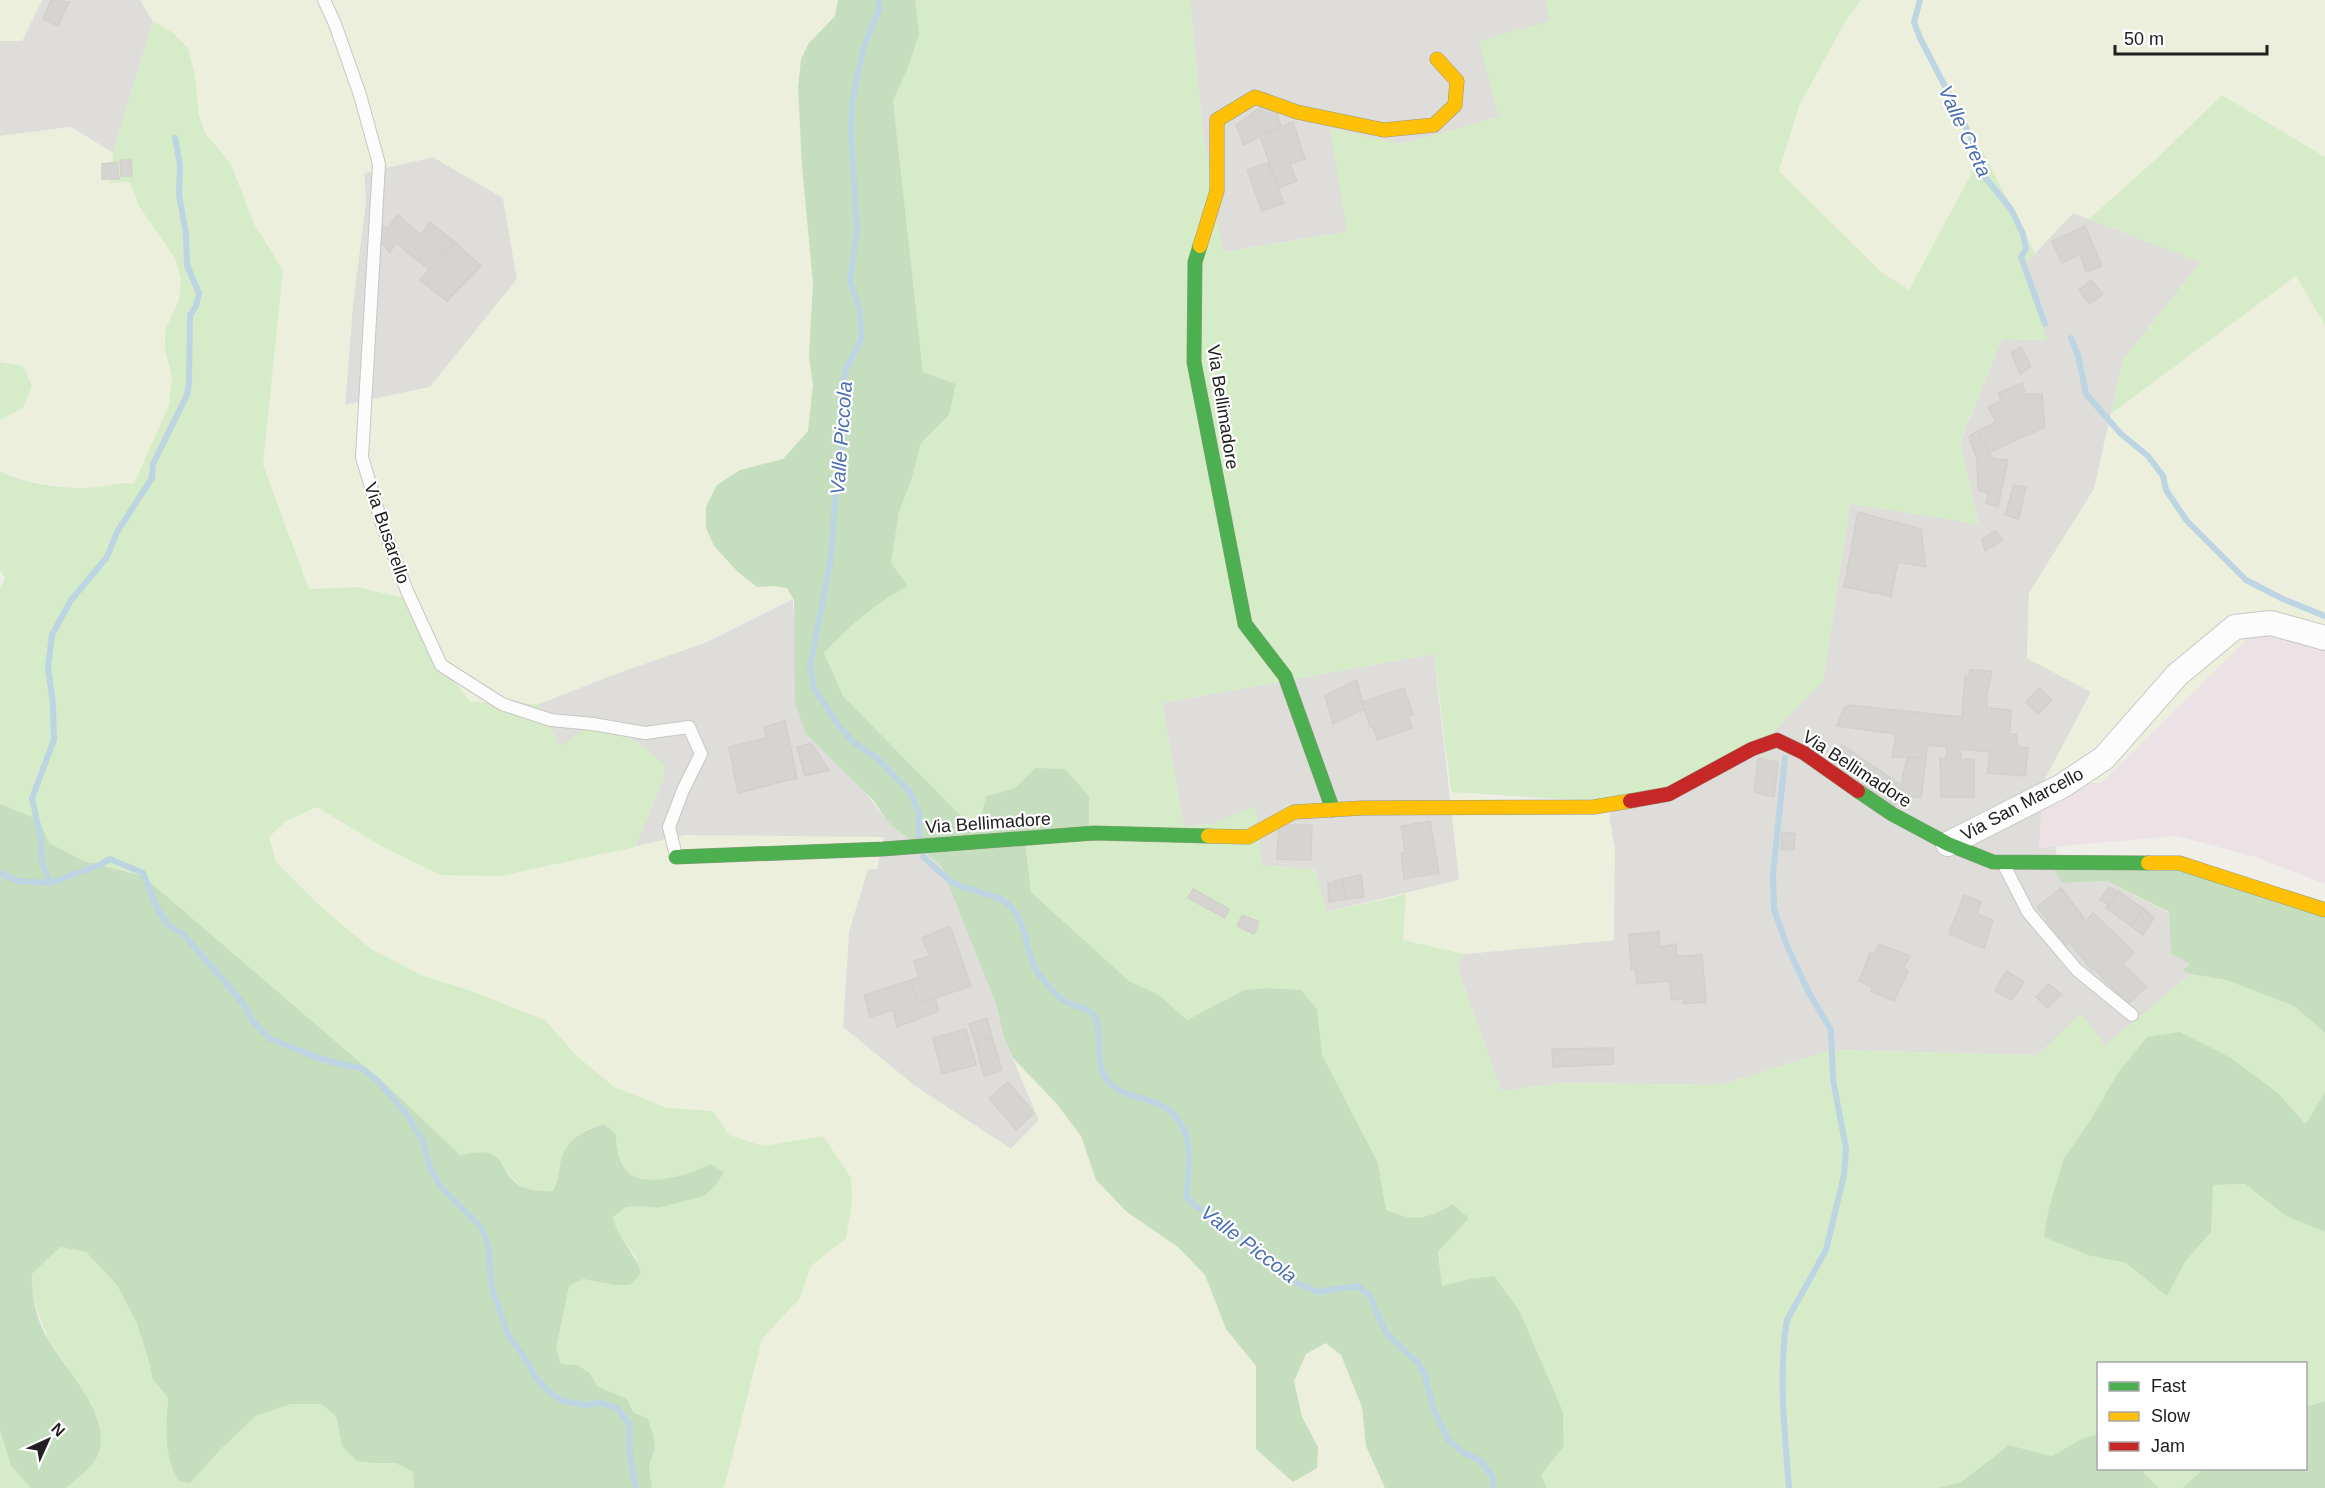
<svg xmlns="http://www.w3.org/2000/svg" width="2325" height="1488" font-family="Helvetica,sans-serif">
	<rect width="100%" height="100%" fill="#efeee9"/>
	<!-- residential -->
	<g fill="#deddda">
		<path d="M42 0H140L153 21 113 153 71 127 0 136V41H22Z"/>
		<path d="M1190 0H1545L1550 21 1499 117 1401 144 1347 232 1222 252 1203 133Z"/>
		<path d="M433 157 503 198 517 279 430 387 345 405 353 304 366 201 364 173Z"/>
		<path d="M2073 213 2201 262 2123 360 2094 489 2029 593 2027 658 2091 692 2043 783 2062 883 2107 881 2169 913 2171 954 2190 964 2184 970 2191 974 2105 1046 2081 1014 2037 1055 1831 1050 1721 1085 1561 1083 1501 1091 1457 967 1464 954 1614 940V850L1609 814 1823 681 1850 504 1978 523 1960 442 2002 339 2046 340 2023 266Z"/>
		<path d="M793 599 796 659 795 702 888 822 941 866 996 1004 1004 1038 1039 1120 1011 1149 915 1086 843 1027 849 931 868 869 686 835 635 847 664 777 560 747 539 704 618 673 707 642Z"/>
		<path d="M1434 654 1459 880 1326 912 1315 870 1262 865 1210 824 1184 827 1162 703Z"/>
	</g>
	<!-- industrial -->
	<path fill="#ece2e6" d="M2254 632 2325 650V884L2259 858 2177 836 2039 848 2043 783H2101Z"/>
	<!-- farmland -->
	<g fill="#ebefdc" fill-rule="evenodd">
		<path d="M0 0H42L22 41H0Z"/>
		<path d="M140 0H838L835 16 809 43 801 59 798 88 802 166 813 283 809 356 813 385 808 431 783 459 740 470 757 587 773 586 787 588 793 599 707 642 618 673 539 704 471 702 447 673 356 587 309 589 263 465 283 270 254 224 231 164 205 133 199 115 195 76 173 33 153 21ZM433 157 503 198 517 279 430 387 345 405 353 304 366 201 364 173Z"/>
		<path d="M1861 0H2325V157L2222 95 2154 161 2089 219 2073 213 2035 253 1983 153 1909 290 1880 271 1778 172 1799 106 1845 22Z"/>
		<path d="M71 127 113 153 111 183 130 182 139 206 175 258 181 278 179 300 165 330V350L172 377 169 405 134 484 123 482 96 487H67L26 480 0 471V420L23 408 8 362H0V136Z"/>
		<path d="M2296 276 2325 325V650L2254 632 2101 783H2043L2091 692 2027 658 2029 593 2094 489 2111 414Z"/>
		<path d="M1451 792 1609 814 1615 850 1614 940 1464 954 1403 940 1406 894 1459 880Z"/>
		<path d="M317 807 381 846 441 874 500 876 686 835 884 837 877 869H868L849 931 843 1027 915 1086 1011 1149 1039 1120 1013 1058 1056 1103 1082 1136 1096 1180 1127 1212 1178 1247 1205 1275 1226 1329 1256 1366 1257 1449 1318 1447 1302 1417 1294 1381 1306 1354 1326 1343 1341 1355 1362 1407 1366 1446 1385 1488H724L762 1339 800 1298 811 1266 846 1238 851 1178 823 1137 763 1146 729 1135 713 1111 667 1108 614 1087 577 1056 545 1020 471 991 421 975 371 949 319 905 276 862 268 837 286 820Z"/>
	</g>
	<!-- grass -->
	<g fill="#d6ecc8">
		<path d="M915 0H1190L1203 133 1223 252 1347 232 1330 128 1401 144 1499 117 1479 41 1550 21 1545 0H1861L1845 22 1799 106 1779 171 1880 271 1909 290 1983 152 2035 253 2023 267 2047 340 2002 339 1960 441 1978 524 1850 504 1823 681 1750 757 1653 805 1451 792 1434 654 1162 703 1184 827 1210 824 1256 806 1262 865 1315 870 1327 912 1406 894 1403 940 1464 954 1457 967 1501 1091 1561 1083 1721 1085 1831 1050 2037 1055 2081 1013 2105 1045 2191 974 2226 980 2294 1006 2325 1033V1092L2307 1124 2278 1093 2091 1119 2064 1158 2091 1256 2126 1263 2167 1295 2185 1262 2211 1232 2212 1185 2245 1184 2286 1216 2325 1232V1401L2306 1407V1364H2098V1434L2083 1438 2052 1456 2009 1445 1961 1482 1937 1488H1547L1541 1475 1564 1446 1563 1412 1541 1363 1470 1279 1442 1286 1438 1252 1469 1218 1452 1204C1424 1220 1418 1224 1386 1210L1378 1163 1321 1055 1317 1010 1301 990 1269 988 1244 990 1187 1020 1159 996 1129 981 1031 892 1024 833 1035 768 1015 788 986 796 980 821 962 817 843 696 824 653C849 627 875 603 907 586L891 563 899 512 911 481 921 442 949 415 956 384 923 372 893 100 906 73 918 34Z"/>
		<path d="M153 21 173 33 188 48 195 76 199 115 205 133 231 164 254 224 283 270 263 465 309 589 356 587 414 600 447 673 471 702 539 704 560 747 595 721C624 732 641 743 664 764V777L635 847 500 876 441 875 381 846 317 807 286 821 269 837 276 862 319 905 371 949 421 975 471 991 545 1020 577 1056 614 1087 667 1108 713 1111 729 1135 763 1146 823 1136 851 1178 852 1202 846 1238 811 1266 800 1298 762 1339 724 1488H652L649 1466 655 1449 627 1399 597 1386 590 1373 577 1365 561 1364 556 1349 569 1286 583 1279 614 1285 637 1258 617 1232 613 1217 626 1207 641 1206 657 1208 716 1185 723 1171 710 1165C693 1174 651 1186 633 1176 619 1167 616 1149 616 1134L604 1124 590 1128 577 1136 560 1162 559 1177 554 1191C528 1192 515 1187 503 1164L475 1153 460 1155 391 1089 143 876 84 861 48 843 39 820 0 804V589L5 578 0 571V471C23 484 70 490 97 487 111 485 121 481 134 484L169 405 172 377 165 350V330L179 300 181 278 175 258 139 206 130 182 110 183 113 153Z"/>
		<path d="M2222 95 2325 157V325L2296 276 2111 414 2123 360 2200 262 2089 219 2154 161Z"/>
		<path d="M0 362 23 366 32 386 23 408 0 420Z"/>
		<path d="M60 1247 86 1252 117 1285 137 1324 150 1365 152 1378 168 1398C166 1430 163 1452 178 1481L190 1482 221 1449 256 1416 289 1404H321L336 1416 342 1446 372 1463H395L413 1472 414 1488H66L89 1468 98 1455 97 1417 67 1366 48 1339 36 1307 32 1287V1274Z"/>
		<path d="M0 1432 11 1466 31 1488H0Z"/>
		<path d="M2142 1469H2203L2183 1488H2159L2145 1474Z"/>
	</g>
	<!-- forest -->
	<g fill="#c5debe">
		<path d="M838 0H915L919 34 906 73 893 100 923 372 956 384 949 415 921 443 911 481 899 512 891 563 908 586C875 603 849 627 824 653L843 696 962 817 980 821 986 796 1015 788 1035 768 1065 769 1089 796V838L1024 833 1031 892 1129 981 1159 995 1187 1020 1244 990 1269 988 1301 990 1317 1009 1322 1055 1378 1163 1386 1210C1415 1222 1426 1220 1452 1204L1469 1218 1438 1252 1442 1286 1470 1279 1494 1276 1519 1310 1563 1412 1564 1446 1541 1475 1547 1488H1385L1366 1446 1362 1407 1341 1355 1326 1343 1306 1354 1294 1381 1302 1417 1318 1447 1317 1468 1293 1482 1256 1449V1366L1226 1329 1205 1275 1178 1247 1127 1212 1096 1180 1081 1136 1056 1103 1013 1058 1004 1038 996 1004 941 866 888 822 873 800 806 734 795 702 794 600 787 588 773 586 757 587 738 572 714 546 706 528V507L717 485 740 470 783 459 808 431 813 385 809 356 813 283 802 166 798 88 801 59 809 43 835 16Z"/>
		<path d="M0 804 39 820 49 843 84 861 143 876 391 1089 460 1155C469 1154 479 1151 488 1153 501 1156 503 1168 510 1177 520 1190 538 1192 553 1191 558 1182 559 1174 560 1164 564 1140 584 1130 604 1124L616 1134C616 1149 619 1167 633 1176 651 1186 693 1174 710 1164L724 1172 716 1185 704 1196 657 1208 641 1206 626 1207 613 1217C618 1241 634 1249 641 1273L630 1285H614L583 1279 569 1286 556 1349 561 1364 577 1365 590 1373 597 1386 627 1399 634 1413 648 1419 653 1434 655 1449 649 1466 652 1488H414L413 1472 395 1463H372L357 1461 342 1446 336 1416 321 1404H290L256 1416 221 1449 190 1483 178 1481C163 1452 166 1430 168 1398L152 1378 150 1365 137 1324 117 1285 86 1252 60 1247 32 1274C31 1296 37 1322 49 1341 67 1371 113 1418 98 1455 92 1469 77 1478 66 1488H31L11 1466 0 1431Z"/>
		<path d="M2138 858 2325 916V1033L2294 1006 2226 980 2191 974 2183 970 2190 964 2171 954 2169 912 2107 881 2062 883 2054 871Z"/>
		<path d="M2180 1032 2231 1058 2278 1093 2306 1124 2325 1092V1232L2286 1216 2245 1184 2213 1185 2211 1232 2185 1262 2167 1296 2126 1263 2091 1256 2044 1237 2049 1208 2064 1158 2091 1119 2118 1073 2147 1037Z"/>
		<path d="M2325 1401V1488H2183L2203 1469 2306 1468V1407Z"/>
		<path d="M2098 1434V1468L2142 1469 2145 1474 2159 1488H1937L1961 1482 2009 1445 2052 1456 2083 1438Z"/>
	</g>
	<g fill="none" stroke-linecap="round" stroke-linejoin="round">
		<!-- stream -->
		<g stroke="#bdd4e2" stroke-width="6">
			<path d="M879 0V10L864 46 852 102 851 133 857 230 850 280 860 311 861 340 845 371 841 399 843 438 835 500 831 558 810 666 814 688 837 723 853 742 877 758 910 792 919 813V836"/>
			<path d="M1920 0 1914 22 1920 38 1964 123 1973 142 1979 170 2011 209 2023 234 2026 249 2021 257 2045 324"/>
			<path d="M2071 338 2078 355 2086 394 2121 434 2148 456 2163 476 2166 490 2187 521 2246 580 2283 599 2325 616"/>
			<path d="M1785 758 1773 874 1774 909 1787 946 1809 993 1831 1030 1833 1079 1846 1149 1844 1175 1826 1250 1787 1320C1778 1372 1785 1436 1789 1488"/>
			<path d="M923 857C933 865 943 877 954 883 973 893 997 892 1012 908 1029 927 1025 959 1042 978 1049 986 1056 996 1064 1001 1076 1008 1094 1007 1097 1022 1103 1044 1092 1069 1113 1086 1136 1104 1165 1094 1182 1126 1194 1147 1187 1174 1187 1198L1197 1207 1230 1226 1260 1259 1297 1283 1317 1292 1357 1286 1370 1295 1376 1312 1387 1334 1418 1363 1425 1375 1433 1408 1448 1440 1464 1453 1481 1461 1493 1478V1488"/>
			<path d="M0 873 18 881 50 883 99 865 110 859 143 873 158 910 168 925 182 933 226 983 244 1005 252 1020 269 1038 316 1057 344 1065 361 1068 378 1081 405 1112 422 1139 429 1165 440 1186 482 1228 488 1245 492 1288 508 1335 528 1362 535 1377 551 1394 563 1401 584 1405 601 1403 617 1408 629 1424 630 1457 636 1488"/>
			<path d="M50 883 42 862 41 840 32 798 54 740 53 705 48 666 52 635 71 600 107 557 117 532 152 478 153 464 187 395 189 384 190 315 196 306 199 293 187 265 186 233 179 195 180 165 175 138"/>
		</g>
	</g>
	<!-- building -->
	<g fill="#d6d4d0" stroke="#d2d0ca" stroke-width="1.5">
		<path d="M51 0 69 2 58 26 43 19Z"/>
		<path d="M1266 103 1275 108 1281 126 1244 145 1236 125Z"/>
		<path d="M1293 122 1305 159 1290 164 1297 181 1278 188 1260 136Z"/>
		<path d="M120 160H131L132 176H121Z"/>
		<path d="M117 162 119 179H102V164Z"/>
		<path d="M1268 163 1284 203 1262 211 1247 170Z"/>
		<path d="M398 215 421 235 430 222 455 242 430 270 396 243 390 252 378 239 380 223 387 229Z"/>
		<path d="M2085 226 2102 266 2086 272 2080 254 2062 263 2052 241Z"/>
		<path d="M455 242 481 266 447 301 420 280Z"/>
		<path d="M2091 280 2103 294 2090 304 2079 290Z"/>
		<path d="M2021 347 2031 366 2020 374 2011 352Z"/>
		<path d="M2022 383 2025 394H2042L2045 427 1988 453 1977 431 1996 422 1988 407 2001 401 1999 393Z"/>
		<path d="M1977 431 1993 459 2008 460 1998 507 1986 503 1989 493 1978 490 1977 459 1969 437Z"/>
		<path d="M2014 485 2026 487 2019 519 2005 515Z"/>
		<path d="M1858 512 1921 529 1926 567 1898 562 1891 596 1844 587Z"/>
		<path d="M1995 531 2003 540 1985 551 1982 539Z"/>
		<path d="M1970 670 1992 671 1987 694V708L2011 710 2010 734H2016L2018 747 2028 748 2025 776 1987 773 1990 752 1960 749 1961 759H1974V797H1941L1940 758 1946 759 1947 747 1927 745 1926 758 1892 757 1896 734 1837 726 1844 708 1848 705 1962 717 1965 676 1969 677Z"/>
		<path d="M1357 680 1364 709 1333 724 1325 696Z"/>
		<path d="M1404 688 1413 715 1408 716 1412 728 1377 740 1373 726 1370 727 1362 702Z"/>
		<path d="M2039 688 2052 700 2038 714 2026 702Z"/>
		<path d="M785 721 797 778 738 793 729 747 766 738 764 727Z"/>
		<path d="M811 743 829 770 805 776 797 747Z"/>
		<path d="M1842 745 1904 787 1894 807 1830 765Z"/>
		<path d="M1758 758 1778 762 1774 797 1754 792Z"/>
		<path d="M1907 758H1926L1921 798 1900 795 1904 787 1901 785Z"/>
		<path d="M1430 821 1439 873 1404 879 1401 853 1405 852 1401 826Z"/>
		<path d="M1279 825H1312L1311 860 1277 859Z"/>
		<path d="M1782 832 1795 834 1794 850 1781 849Z"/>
		<path d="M1361 875 1364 897 1346 899 1342 879Z"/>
		<path d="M1342 879 1346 899 1329 902 1328 883 1334 884V881Z"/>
		<path d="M2109 887 2117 892 2109 905 2100 900Z"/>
		<path d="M2061 888 2086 921 2093 913 2134 952 2123 964 2146 987 2128 1004 2093 968 2092 970 2069 942 2065 946 2044 923 2048 920 2037 907Z"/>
		<path d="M1193 889 1229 909 1225 918 1188 898Z"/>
		<path d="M2118 891 2144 909 2131 926 2106 908Z"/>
		<path d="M1964 895 1981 902 1977 914 1993 920 1984 948 1949 934Z"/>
		<path d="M2144 909 2154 918 2143 935 2131 926Z"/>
		<path d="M1242 915 1259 922 1254 934 1237 926Z"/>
		<path d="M950 926 971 986 917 1004 911 980 919 977 914 961 930 956 922 938Z"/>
		<path d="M1659 932 1660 947 1676 944 1677 956 1702 955 1706 1002 1683 1004V999L1671 1000 1670 981 1637 984 1635 969H1631L1629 934Z"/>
		<path d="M1879 944 1910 956 1903 968 1908 971 1894 1001 1871 991 1872 987 1859 981 1870 953 1874 954Z"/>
		<path d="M2006 971 2024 982 2012 1000 1995 991Z"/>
		<path d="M911 980 917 1004 935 998 939 1011 897 1027 893 1010 870 1017 864 995Z"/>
		<path d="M2049 984 2061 994 2047 1008 2036 997Z"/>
		<path d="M987 1018 992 1037 975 1042 969 1024Z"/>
		<path d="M966 1029 976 1065 942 1074 933 1038Z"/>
		<path d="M992 1037 1002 1070 984 1076 975 1042Z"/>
		<path d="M1613 1048V1064L1553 1067 1552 1049Z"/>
		<path d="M1008 1082 1034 1113 1016 1130 989 1098Z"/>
	</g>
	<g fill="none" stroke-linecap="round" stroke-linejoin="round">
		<defs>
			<g id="lane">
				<path d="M324 0 335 24 360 95 379 164 362 457 382 524 407 591 441 665 502 704 551 720 593 724 645 733 689 727 701 754 683 790 669 827 676 856"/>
				<path d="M2004 865 2028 912 2077 970 2132 1015"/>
			</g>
			<path id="street" d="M1948 844 2062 786 2104 758 2177 675 2235 627 2271 623 2325 638"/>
			<g id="fast">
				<path d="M1200 246 1195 262 1194 362 1245 624 1285 676 1333 810"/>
				<path d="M1858 791 1892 814 1948 844 1993 862 2148 863"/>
				<path d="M676 857 883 849 1094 833 1208 836"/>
			</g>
			<g id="slow">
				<path d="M1200 246 1217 191V120L1255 97 1297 112 1384 130 1434 125 1455 105 1457 81 1437 59"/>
				<path d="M1208 836 1248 837 1294 812 1363 808 1594 807 1630 801"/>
				<path d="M2148 863H2179L2325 910"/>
			</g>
			<path id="jam" d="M1630 801 1669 794 1752 749 1777 740 1804 753 1858 791"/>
		</defs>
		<!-- lane casing -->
		<use href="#lane" stroke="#c7c7c5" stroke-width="14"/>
		<!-- street casing -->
		<use href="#street" stroke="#c7c7c5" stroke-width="26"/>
		<!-- fast casing -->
		<use href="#fast" stroke="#949980" stroke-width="15"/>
		<!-- slow casing -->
		<use href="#slow" stroke="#949980" stroke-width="15"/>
		<!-- jam casing -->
		<use href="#jam" stroke="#949980" stroke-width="15"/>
		<!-- lane -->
		<use href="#lane" stroke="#fdfcfc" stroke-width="12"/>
		<!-- street -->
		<use href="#street" stroke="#fdfcfc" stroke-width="24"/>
		<!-- fast -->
		<use href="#fast" stroke="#4caf50" stroke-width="14"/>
		<!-- slow -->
		<use href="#slow" stroke="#ffc107" stroke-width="14"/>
		<!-- jam -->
		<use href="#jam" stroke="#c62828" stroke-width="14"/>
	</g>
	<g text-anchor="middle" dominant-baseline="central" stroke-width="4.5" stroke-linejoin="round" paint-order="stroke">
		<!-- street labels -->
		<g font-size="18" fill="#202020" stroke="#fff">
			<text transform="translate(1223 407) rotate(81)">Via Bellimadore</text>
			<text transform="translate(387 533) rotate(71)">Via Busarello</text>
			<text transform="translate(1857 769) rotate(33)">Via Bellimadore</text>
			<text transform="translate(2022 804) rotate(-28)">Via San Marcello</text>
			<text transform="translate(988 823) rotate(-4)">Via Bellimadore</text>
		</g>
		<!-- water labels -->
		<g font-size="20" font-style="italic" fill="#4b6db2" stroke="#fff">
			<text transform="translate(1965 131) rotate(65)">Valle Creta</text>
			<text transform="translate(841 438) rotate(-86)">Valle Piccola</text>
			<text transform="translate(1249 1244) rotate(37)">Valle Piccola</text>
		</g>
	</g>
	<!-- legend -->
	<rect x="2097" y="1362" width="210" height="108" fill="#ffffff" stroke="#a6a6a6" stroke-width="1.5"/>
	<rect x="2109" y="1382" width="30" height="9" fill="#4caf50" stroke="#a6a6a6" stroke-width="1.5"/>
	<text x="2151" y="1392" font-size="18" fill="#202020">Fast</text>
	<rect x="2109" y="1412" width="30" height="9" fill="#ffc107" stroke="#a6a6a6" stroke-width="1.5"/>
	<text x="2151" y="1422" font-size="18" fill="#202020">Slow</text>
	<rect x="2109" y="1442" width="30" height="9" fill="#c62828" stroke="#a6a6a6" stroke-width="1.5"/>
	<text x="2151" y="1452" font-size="18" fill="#202020">Jam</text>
	<!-- north arrow -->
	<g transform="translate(48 1440) rotate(45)" stroke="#ffffff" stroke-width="4.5" paint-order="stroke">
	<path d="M0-4.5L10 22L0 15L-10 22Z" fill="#202020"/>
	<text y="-9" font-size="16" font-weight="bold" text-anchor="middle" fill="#202020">N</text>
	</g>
	<!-- scale -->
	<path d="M2115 45v9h152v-9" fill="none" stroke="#202020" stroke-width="3"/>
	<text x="2124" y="45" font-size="18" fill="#202020" stroke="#ffffff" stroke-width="4.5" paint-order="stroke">50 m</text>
</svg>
